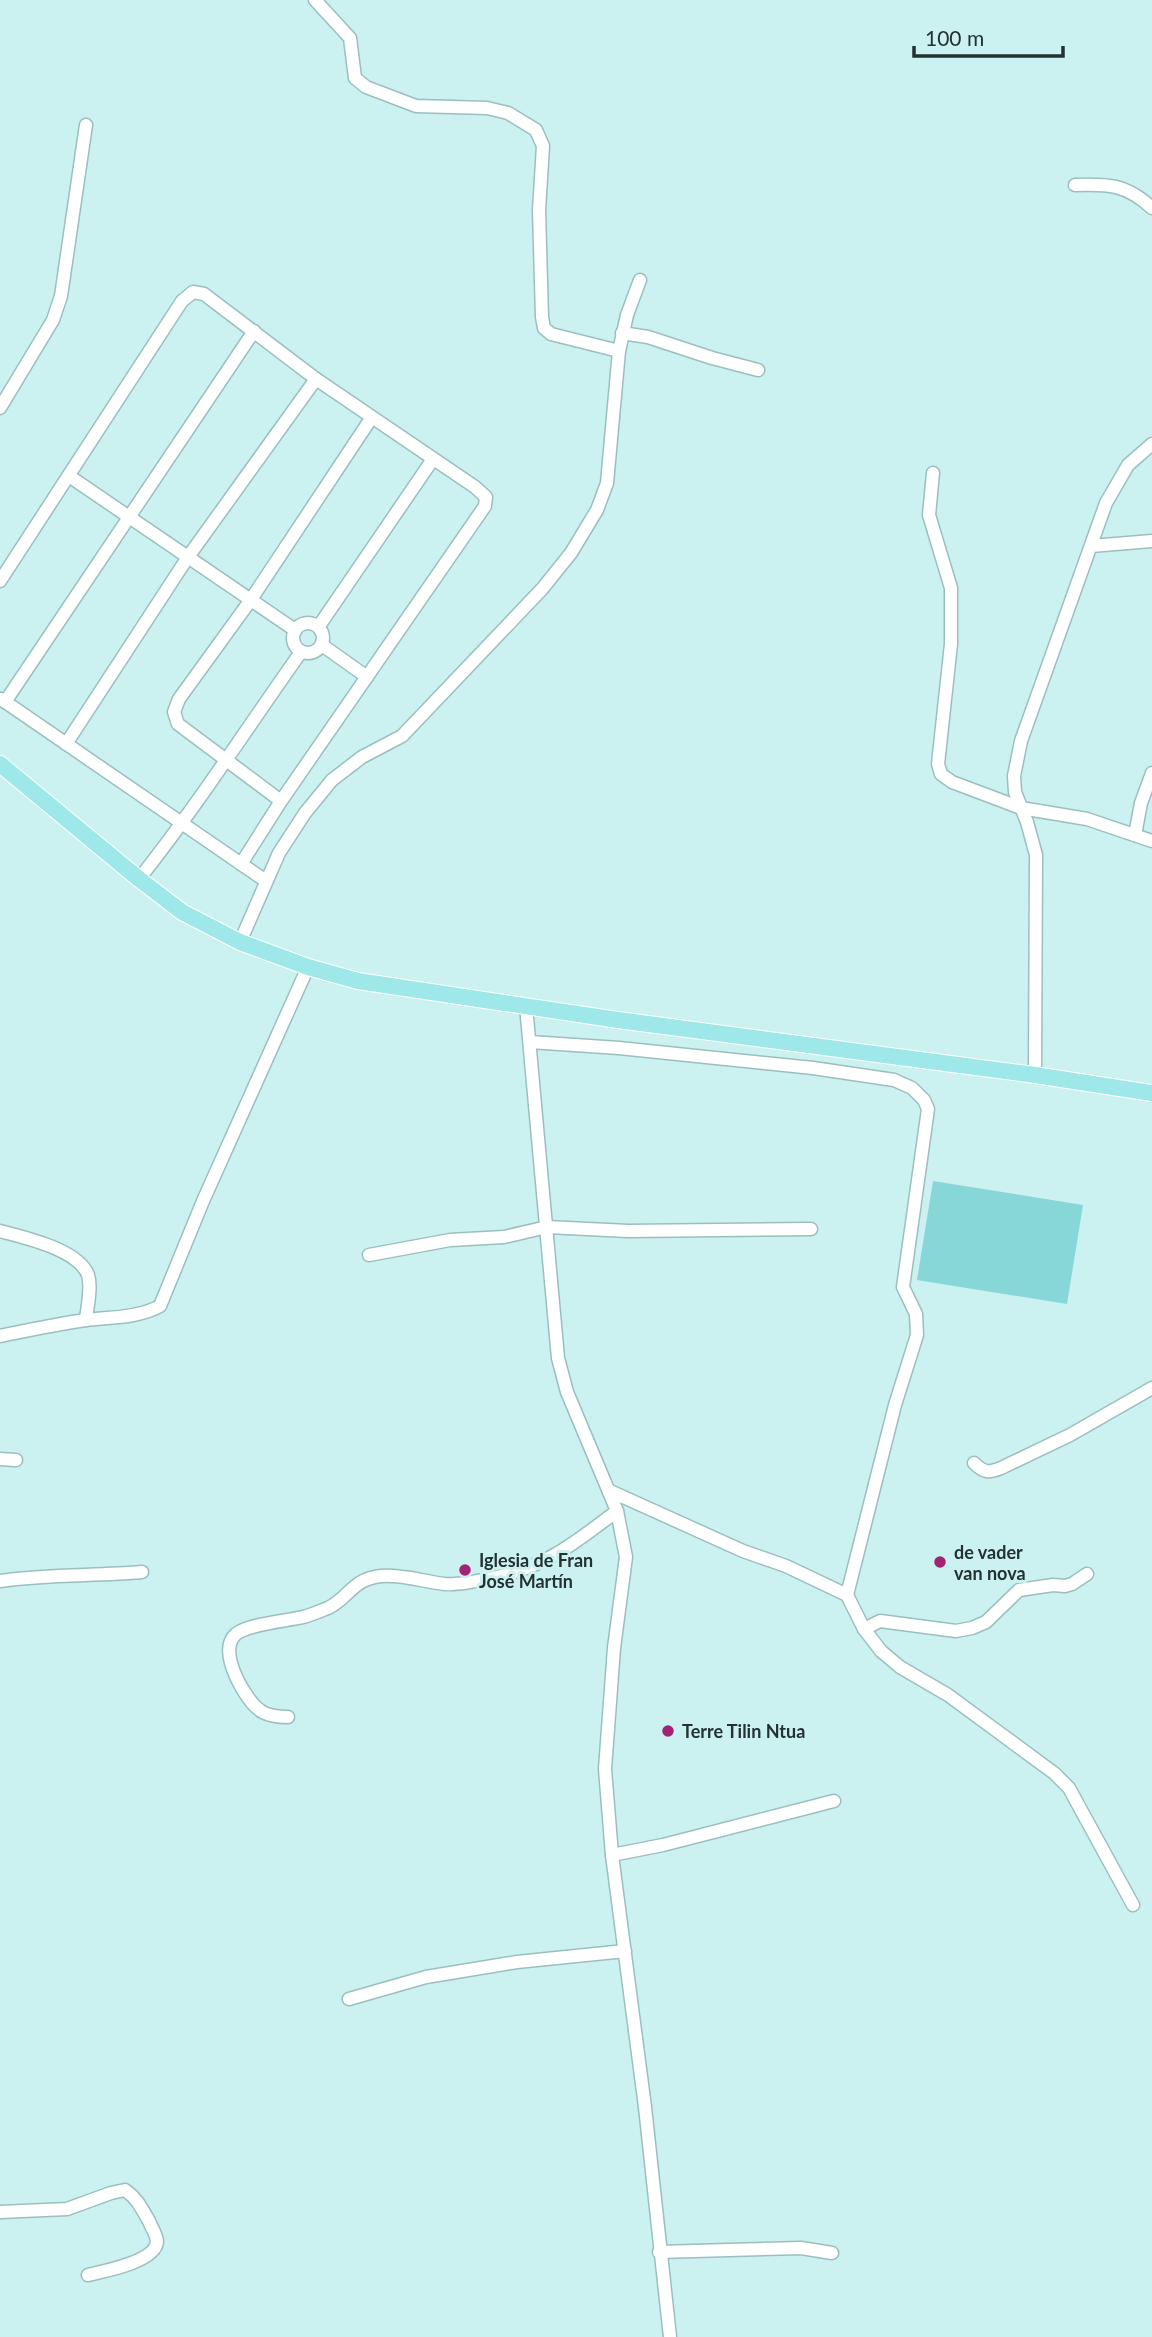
<svg xmlns="http://www.w3.org/2000/svg" width="1152" height="2337" font-family="Lato,sans-serif">
	<rect width="100%" height="100%" fill="#ccf1f1"/>
	<!-- green -->
	<path fill="#87d7d9" d="M933 1181 1083 1205 1067 1304 917 1280Z"/>
	<g fill="none" stroke-linecap="round" stroke-linejoin="round">
		<defs>
			<g id="minor">
				<path d="M315 0 350 38 355 78 366 87 416 106 487 108 508 113 536 130 543 146 539 210 542 317 544 328 551 334 619 351"/>
				<path d="M1075 185C1109 184 1126 184 1152 208"/>
				<path d="M622 333 648 337 712 358 758 370"/>
				<path d="M0 408 53 320 61 296 86 125"/>
				<path d="M933 473 929 515 951 588V644L938 764 941 774 952 782 1021 808 1087 819 1152 841"/>
				<path d="M69 476 295 630"/>
				<path d="M1091 546 1152 541"/>
				<path d="M0 581 182 301 193 292 204 294 316 379 475 487 486 497 485 506 281 801 241 864"/>
				<circle cx="308" cy="638" r="15"/>
				<path d="M319 626 433 459"/>
				<path d="M322 645 367 677"/>
				<path d="M1 699 266 881"/>
				<path d="M5 702 254 331"/>
				<path d="M66 744 188 557 316 379"/>
				<path d="M281 801 178 724 174 712 179 699 250 601 372 417"/>
				<path d="M1135 835 1141 803 1152 773"/>
				<path d="M139 879C197 806 247 728 301 652"/>
				<path d="M240 942 279 853 305 813 332 780 362 757 402 736 542 589 571 553 597 510 607 483 619 351 627 315 640 280"/>
				<path d="M526 1006 558 1358 567 1392 617 1511 626 1557 614 1648 605 1769 612 1855 645 2107 670 2337"/>
				<path d="M530 1042 619 1048 813 1068 894 1080 912 1088 924 1100 928 1109 903 1287 916 1314 917 1335 895 1405 847 1595"/>
				<path d="M1035 1075 1036 855 1027 822 1015 792 1014 776 1021 741 1106 503 1128 465 1152 444"/>
				<path d="M0 1231C25 1238 78 1249 88 1275 92 1287 87 1308 86 1320"/>
				<path d="M369 1255 450 1240 504 1237 547 1227 628 1231 811 1229"/>
				<path d="M0 1336C29 1330 57 1324 86 1320 111 1317 138 1318 160 1306L203 1201 308 967"/>
				<path d="M0 1459 16 1460"/>
				<path d="M974 1463C984 1473 989 1473 1001 1468L1070 1435 1152 1388"/>
				<path d="M610 1491 743 1551 786 1566 847 1595 864 1629 881 1651 900 1667 948 1695 1054 1773 1069 1788 1133 1905"/>
				<path d="M0 1581C47 1574 95 1576 142 1572"/>
				<path d="M864 1629 880 1621 956 1631 972 1628 986 1622 1019 1590 1053 1585 1065 1586 1072 1584 1087 1574"/>
				<path d="M288 1717C266 1717 257 1712 245 1693 236 1679 220 1648 236 1634 248 1624 286 1621 303 1617 311 1615 320 1611 328 1608 349 1598 352 1579 381 1576 402 1574 425 1582 445 1584 459 1585 478 1581 492 1578 548 1566 573 1544 617 1511"/>
				<path d="M612 1855 663 1845 834 1801"/>
				<path d="M349 1999 426 1977 517 1962 625 1951"/>
				<path d="M0 2212 67 2209 111 2193 125 2190C137 2198 142 2209 149 2221 151 2227 157 2235 157 2242 155 2262 104 2271 88 2275"/>
				<path d="M659 2252 801 2248 832 2253"/>
			</g>
			<path id="major" d="M0 764 139 879 182 912 240 942 308 967 358 981 618 1020 1035 1075 1152 1093"/>
		</defs>
		<!-- minor casing -->
		<use href="#minor" stroke="#9bbfbf" stroke-width="15"/>
		<!-- major casing -->
		<use href="#major" stroke="#fff" stroke-width="18"/>
		<!-- minor -->
		<use href="#minor" stroke="#fff" stroke-width="12"/>
		<!-- major -->
		<use href="#major" stroke="#9fe8e9" stroke-width="16"/>
	</g>
	<!-- markers -->
	<g fill="#a22274" stroke="#ccf1f1" stroke-width="2.5">
		<circle cx="940" cy="1562" r="7"/>
		<circle cx="465" cy="1570" r="7"/>
		<circle cx="668" cy="1731" r="7"/>
	</g>
	<g text-anchor="middle" dominant-baseline="central" stroke-width="6" stroke-linejoin="round" paint-order="stroke">
		<!-- poi labels -->
		<g font-size="18" font-weight="bold" fill="#233131" stroke="#ccf1f1" text-anchor="start">
			<text x="954" y="1552">de vader<tspan x="954" dy="21">van nova</tspan></text>
			<text x="479" y="1560">Iglesia de Fran<tspan x="479" dy="21">José Martín</tspan></text>
			<text x="682" y="1731">Terre Tilin Ntua</text>
		</g>
	</g>
	<!-- scale -->
	<path d="M914 46v10h149v-10" fill="none" stroke="#233131" stroke-width="3.5"/>
	<text x="925" y="46" font-size="21" fill="#233131" stroke="#ccf1f1" stroke-width="5" paint-order="stroke">100 m</text>
</svg>
